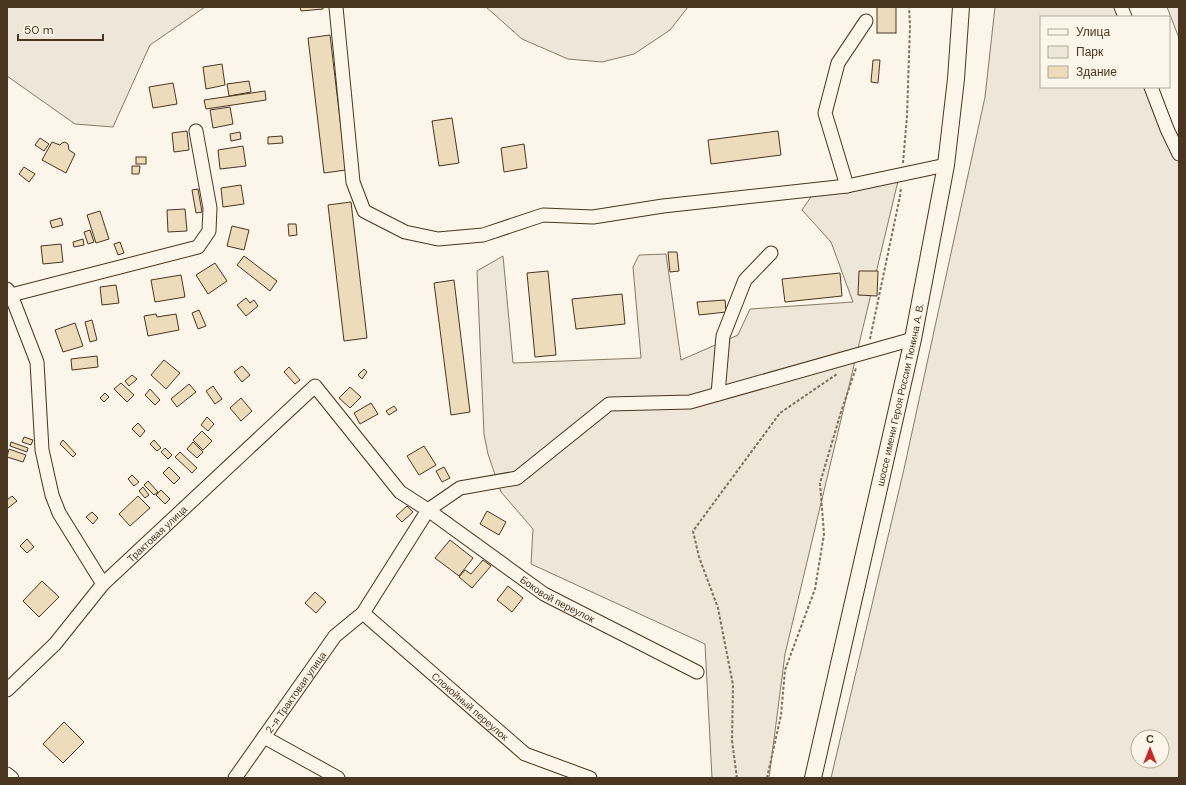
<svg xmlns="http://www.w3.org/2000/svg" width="1186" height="785" font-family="'DM Sans',sans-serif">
	<rect width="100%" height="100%" fill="#fbf6e9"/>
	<!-- green -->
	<g fill="#ede6d9" stroke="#887966" fill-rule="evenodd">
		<path d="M7 7H205L150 45 113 127 75 124 7 76Z"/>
		<path d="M486 7H688L670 30 634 54 602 62 568 59 522 39Z"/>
		<path d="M995 7H1117L1120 17H1041V87H1146L1163 133 1179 162V778H831L904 469 985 97ZM1138 737H1162V761H1138Z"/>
		<path d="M1167 7H1179V38Z"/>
		<path d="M898 181 785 654 769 778H712L705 644 531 564 533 529 501 492 488 454 484 434 477 271 503 256 513 363 641 358 633 267 639 255 666 254 681 360 738 335 750 309 853 302 831 242 802 210 817 188Z"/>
	</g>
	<!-- building -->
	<g fill="#ecdcbc" stroke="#4a3520">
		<path d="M300 7H323V9L301 11Z"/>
		<rect x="877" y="7" width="19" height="26"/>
		<path d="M330 35 346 170 324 173 308 38Z"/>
		<path d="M873 60H880L878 83 871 82Z"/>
		<path d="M222 64 225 85 206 89 203 67Z"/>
		<path d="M249 81 251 92 229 96 227 84Z"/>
		<path d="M173 83 177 104 153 108 149 87Z"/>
		<path d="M265 91 266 100 206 109 204 100Z"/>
		<path d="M230 107 233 124 213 128 210 110Z"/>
		<path d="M452 118 459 163 439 166 432 121Z"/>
		<path d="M187 131 189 150 174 152 172 133Z"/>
		<path d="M778 131 781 155 711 164 708 140Z"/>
		<path d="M240 132 241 139 231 141 230 134Z"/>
		<path d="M282 136 283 143 268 144V137Z"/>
		<path d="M40 138 49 144 44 151 35 145Z"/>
		<path d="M52 142 60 145 62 143 65 142 68 144 69 150 75 154 66 173 42 160Z"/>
		<path d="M524 144 527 168 504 172 501 148Z"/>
		<path d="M243 146 246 166 220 169 218 150Z"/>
		<rect x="136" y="157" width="10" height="7"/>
		<path d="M132 166H140L139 174H132Z"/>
		<path d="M24 167 35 174 29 182 19 174Z"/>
		<path d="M241 185 244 204 223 207 221 188Z"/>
		<path d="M198 189 202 212 196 213 192 190Z"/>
		<path d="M351 202 367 338 344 341 328 205Z"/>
		<path d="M185 209 187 231 168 232 167 210Z"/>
		<path d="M100 211 109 239 96 243 87 215Z"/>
		<path d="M61 218 63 225 52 228 50 221Z"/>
		<path d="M288 224H296L297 235 289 236Z"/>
		<path d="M232 226 249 230 244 250 227 246Z"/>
		<path d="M90 230 94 242 88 244 84 232Z"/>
		<path d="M83 239 84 245 74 247 73 242Z"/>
		<path d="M120 242 124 253 118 255 114 244Z"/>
		<path d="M61 244 63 262 43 264 41 246Z"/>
		<path d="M668 252H677L679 271 670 272Z"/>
		<path d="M244 256 277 281 270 291 237 265Z"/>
		<path d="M215 263 227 281 208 294 196 275Z"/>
		<path d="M548 271 556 355 535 357 527 273Z"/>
		<path d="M859 271H878L877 296 858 295Z"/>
		<path d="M840 273 842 296 785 302 782 279Z"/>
		<path d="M181 275 185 297 155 302 151 280Z"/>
		<path d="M454 280 470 412 451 415 434 283Z"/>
		<path d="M116 285 119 303 102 305 100 287Z"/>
		<path d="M622 294 625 324 576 329 572 299Z"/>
		<path d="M246 298 250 303 254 300 258 306 246 316 237 305Z"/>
		<path d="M725 300 726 312 699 315 697 302Z"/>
		<path d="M199 310 206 326 198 329 192 313Z"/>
		<path d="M156 314 157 317 176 314 179 330 148 336 144 316Z"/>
		<path d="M92 320 97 340 90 342 85 322Z"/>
		<path d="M75 323 83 346 63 352 55 330Z"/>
		<path d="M97 356 98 367 72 370 71 359Z"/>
		<path d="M164 360 180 373 166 389 151 375Z"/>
		<path d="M242 366 250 375 242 382 234 372Z"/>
		<path d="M289 367 300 380 295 384 284 372Z"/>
		<path d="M364 369 367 372 362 379 358 375Z"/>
		<path d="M132 375 137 379 129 386 125 381Z"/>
		<path d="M121 383 134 395 127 402 114 389Z"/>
		<path d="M189 384 196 392 177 407 171 399Z"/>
		<path d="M213 386 222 399 215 404 206 391Z"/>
		<path d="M350 387 361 397 350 408 339 398Z"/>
		<path d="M150 389 160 400 155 405 145 395Z"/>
		<path d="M105 393 109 397 104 402 100 398Z"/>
		<path d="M241 398 252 411 241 421 230 408Z"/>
		<path d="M371 403 378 414 360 424 354 413Z"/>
		<path d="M394 406 397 410 389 415 386 411Z"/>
		<path d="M207 417 214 424 208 431 201 425Z"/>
		<path d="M138 423 145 431 140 437 132 429Z"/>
		<path d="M202 431 212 441 203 450 193 440Z"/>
		<path d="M24 437 33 440 31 445 22 442Z"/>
		<path d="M63 440 76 454 73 457 60 444Z"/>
		<path d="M154 440 161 448 157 451 150 444Z"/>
		<path d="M11 442 28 448 27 452 10 446Z"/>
		<path d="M193 442 203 452 197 458 187 449Z"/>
		<path d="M424 446 436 465 419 475 407 456Z"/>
		<path d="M165 448 172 455 168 459 161 452Z"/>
		<path d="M9 449 26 455 23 462 7 457Z"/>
		<path d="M180 452 197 468 192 473 175 457Z"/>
		<path d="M169 467 180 478 174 484 163 473Z"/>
		<path d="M444 467 450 478 442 482 436 471Z"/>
		<path d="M132 475 139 482 134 486 128 479Z"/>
		<path d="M148 481 158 492 154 495 144 485Z"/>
		<path d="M143 487 149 495 145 498 139 491Z"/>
		<path d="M161 490 170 499 165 504 156 495Z"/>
		<path d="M12 496 17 501 8 508 7 507V500Z"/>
		<path d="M138 496 150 508 130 526 119 514Z"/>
		<path d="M407 506 413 512 402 522 396 516Z"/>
		<path d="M487 511 506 522 499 535 480 524Z"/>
		<path d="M92 512 98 518 93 524 86 517Z"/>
		<path d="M27 539 34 547 27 553 20 546Z"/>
		<path d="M450 540 473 558 459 576 435 558Z"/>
		<path d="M483 560 491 566 472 588 459 577 465 570 471 574Z"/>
		<path d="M42 581 59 597 39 617 23 601Z"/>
		<path d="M508 586 523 598 512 612 497 600Z"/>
		<path d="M315 592 326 602 316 613 305 603Z"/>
		<path d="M64 722 84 742 63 763 43 744Z"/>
	</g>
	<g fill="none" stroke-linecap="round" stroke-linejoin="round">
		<defs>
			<g id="minor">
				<path d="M336 7 353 182 364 211 405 232 438 239 483 235 543 215 593 217 663 206 847 186"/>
				<path d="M1121 7 1125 17"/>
				<path d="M866 21 838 63 825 113 847 186 946 165"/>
				<path d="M1151 87 1167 129 1179 154"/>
				<path d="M7 289 11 295 37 362 42 450 52 495 59 513 103 584"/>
				<path d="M11 295 198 247 209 231 210 208 196 131"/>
				<path d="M718 394 723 336 745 280 771 253"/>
				<path id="s1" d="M363 613 525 754 590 778"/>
				<path id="s2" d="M7 690 55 644 103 584 315 386 400 492 428 510 544 594 697 672"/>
				<path d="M264 737 338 778"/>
				<path d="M7 774 12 778"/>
				<path id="s3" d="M235 778 335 636 363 613 428 510 460 488 517 478 609 404 690 402 913 339"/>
			</g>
			<g id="major">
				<path id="s4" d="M813 778 913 339 946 165 956 79 961 7"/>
			</g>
		</defs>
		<!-- minor casing -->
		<use href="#minor" stroke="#4a3520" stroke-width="15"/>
		<!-- major casing -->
		<use href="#major" stroke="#4a3520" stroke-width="18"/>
		<!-- path -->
		<g stroke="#7f6f5c" stroke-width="2" stroke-dasharray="3 2" stroke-linecap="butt">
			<path d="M903 163 907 116 910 26 909 7"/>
			<path d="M870 339 900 196 901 187"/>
			<path d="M737 778 732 741 733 685 718 608 699 557 693 531 780 413 837 374"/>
			<path d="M767 778 781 715 785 670 815 589 824 534 820 483 841 412 856 368"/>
		</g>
		<!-- minor -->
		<use href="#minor" stroke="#fbf6e9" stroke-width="13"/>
		<!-- major -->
		<use href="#major" stroke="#fbf6e9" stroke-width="16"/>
	</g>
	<g text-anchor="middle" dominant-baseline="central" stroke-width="3" stroke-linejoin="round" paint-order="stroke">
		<!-- street labels -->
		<g font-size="10" fill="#4a3520" stroke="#fbf6e9">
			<text stroke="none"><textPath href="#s4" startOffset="393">шоссе имени Героя России Тюнина А. В.</textPath></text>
			<text stroke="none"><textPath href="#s2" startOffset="217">Трактовая улица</textPath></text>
			<text stroke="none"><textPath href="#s2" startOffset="760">Боковой переулок</textPath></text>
			<text stroke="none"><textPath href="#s3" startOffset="105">2-я Трактовая улица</textPath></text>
			<text stroke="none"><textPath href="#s1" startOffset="142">Спокойный переулок</textPath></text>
		</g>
	</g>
	<!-- border -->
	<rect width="1186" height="785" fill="none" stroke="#4a3520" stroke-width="16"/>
	<!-- legend -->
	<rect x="1040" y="16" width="130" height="72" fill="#fbf6e9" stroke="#b4a999"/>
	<rect x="1048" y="29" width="20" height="6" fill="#fbf6e9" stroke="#b4a999"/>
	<text x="1076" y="36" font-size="12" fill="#4a3520">Улица</text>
	<rect x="1048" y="46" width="20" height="12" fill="#ede6d9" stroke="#b4a999"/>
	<text x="1076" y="56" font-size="12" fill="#4a3520">Парк</text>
	<rect x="1048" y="66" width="20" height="12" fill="#ecdcbc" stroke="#b4a999"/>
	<text x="1076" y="76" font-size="12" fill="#4a3520">Здание</text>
	<!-- north arrow -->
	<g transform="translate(1150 749)"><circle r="19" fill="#fbf6e9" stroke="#b4a999"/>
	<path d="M0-3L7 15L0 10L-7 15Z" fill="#c62828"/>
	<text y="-6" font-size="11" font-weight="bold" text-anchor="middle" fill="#4a3520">С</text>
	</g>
	<!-- scale -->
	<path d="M18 34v6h85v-6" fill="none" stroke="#4a3520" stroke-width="2"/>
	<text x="24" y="34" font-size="12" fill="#4a3520" stroke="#fbf6e9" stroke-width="3" paint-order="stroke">50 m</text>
</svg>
